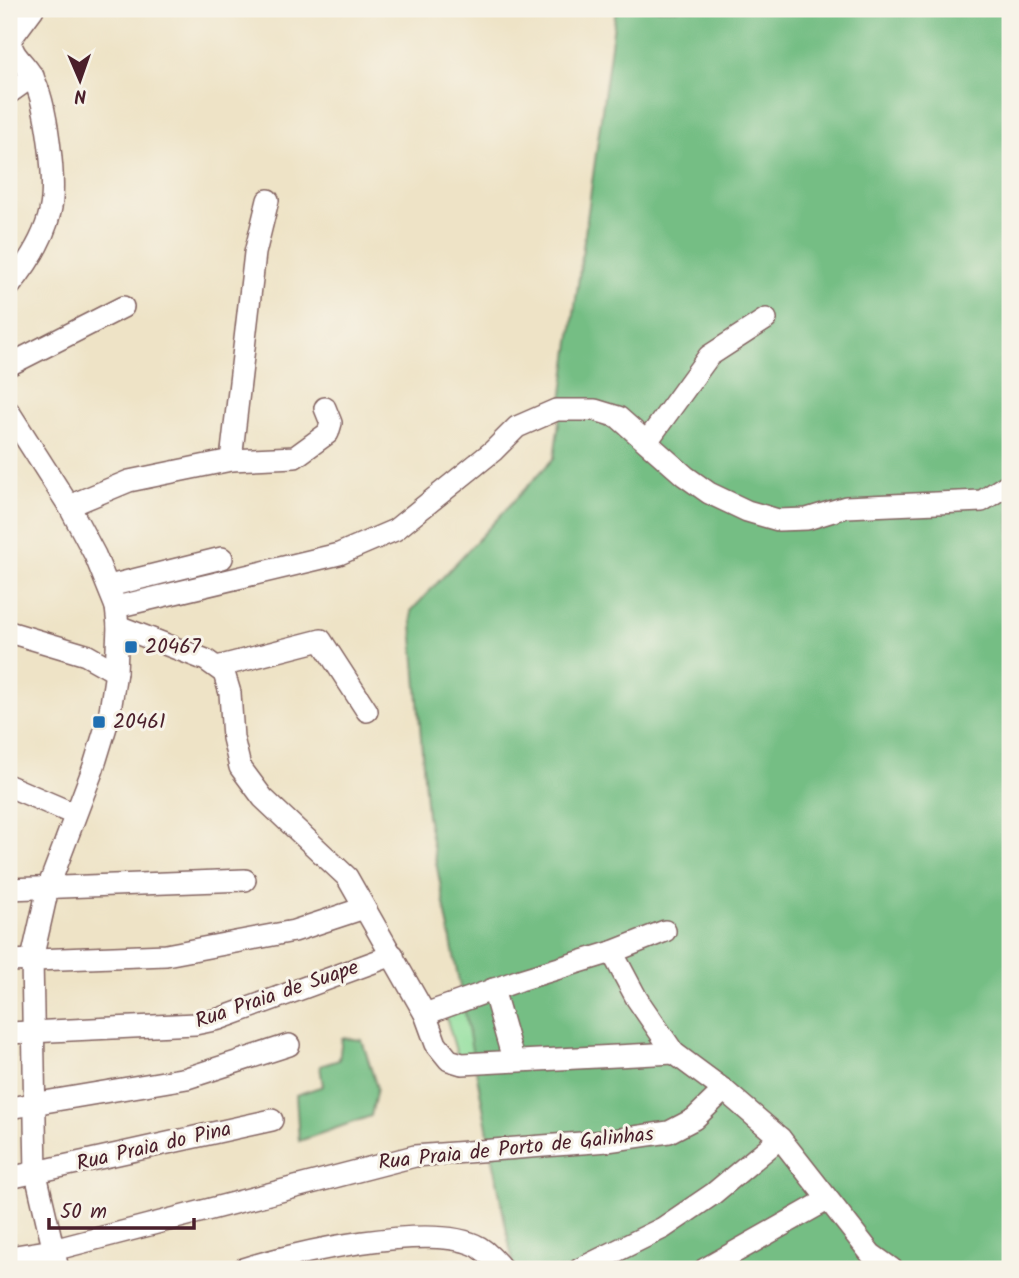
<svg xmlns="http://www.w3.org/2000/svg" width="1019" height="1278" font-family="Kalam,sans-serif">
	<rect width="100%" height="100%" fill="#f7f3e8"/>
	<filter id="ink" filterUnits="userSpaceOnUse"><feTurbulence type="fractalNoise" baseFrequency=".0143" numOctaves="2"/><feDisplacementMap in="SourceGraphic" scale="14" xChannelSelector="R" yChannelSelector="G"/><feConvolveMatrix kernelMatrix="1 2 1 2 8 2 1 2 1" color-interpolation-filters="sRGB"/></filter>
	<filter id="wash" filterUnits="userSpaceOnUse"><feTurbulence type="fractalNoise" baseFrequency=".00686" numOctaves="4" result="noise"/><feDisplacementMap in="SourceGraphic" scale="28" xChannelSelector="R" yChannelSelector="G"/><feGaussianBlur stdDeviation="1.57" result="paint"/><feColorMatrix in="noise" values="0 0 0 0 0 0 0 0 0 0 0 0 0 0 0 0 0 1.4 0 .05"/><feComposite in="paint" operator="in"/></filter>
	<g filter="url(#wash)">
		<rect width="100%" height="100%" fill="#eee3c6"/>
		<!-- green -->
		<path fill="#91df9d" stroke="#6e7f64" stroke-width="2" d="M488 1003 505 1053 458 1058 445 1013Z"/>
		<!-- forest -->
		<g fill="#74be84" stroke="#5f6e58" stroke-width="2">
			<path d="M616 9H1010V1269H514L427 815 411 611 554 458Z"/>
			<path d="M342 1038 362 1040 377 1088 371 1116 299 1141 296 1095 323 1086 320 1066 339 1060Z"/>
		</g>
	</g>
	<g filter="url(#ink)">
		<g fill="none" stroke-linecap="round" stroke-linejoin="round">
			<defs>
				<g id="street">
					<path d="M9 93 33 76"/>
					<path d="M9 287C26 266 44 239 50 212 57 184 47 101 32 76 25 63 12 56 10 40L33 9"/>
					<path d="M9 365 123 307"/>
					<path d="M9 412 69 506 95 555 116 607 118 626 116 672 109 717 93 769 48 888 32 959 36 1174 58 1269"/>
					<path d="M648 440 709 356 766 319"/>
					<path d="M231 460 255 253 268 200"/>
					<path d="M69 506 129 481 231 460 295 457 328 433 331 423 325 408"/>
					<path d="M109 586 222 558"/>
					<path d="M116 607 339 554 395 530 493 451 517 427 556 410H595L618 417 685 476 709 493 747 511 778 520 807 519 846 507 982 501 1010 483"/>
					<path d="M118 626 206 660 224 673 230 693 233 738 240 767 263 798 347 877 425 1014 436 1044 449 1060 462 1064 674 1053"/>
					<path d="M9 632 86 655 116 672"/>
					<path d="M217 667 321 640 367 711"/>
					<path d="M9 786 74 814"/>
					<path d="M9 889 245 880"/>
					<path d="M612 952 637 999 674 1053 724 1090 780 1138 871 1254 892 1269"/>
					<path d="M9 961 166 955 294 931 364 908"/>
					<path d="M493 989 513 1059"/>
					<path d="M425 1014 520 980 612 952 665 931"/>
					<path d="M9 1033 195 1024 219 1019 393 955"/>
					<path d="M9 1108 187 1078 289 1045"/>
					<path d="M9 1178 272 1120"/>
					<path d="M9 1257 53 1250 415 1156 607 1141 669 1132 694 1119 724 1090"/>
					<path d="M243 1269C291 1253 435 1221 479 1247 487 1252 497 1262 502 1269"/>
					<path d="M580 1269 663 1228 713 1194 780 1138"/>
					<path d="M705 1269 827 1200"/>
				</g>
			</defs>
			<!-- street casing -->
			<use href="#street" stroke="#836461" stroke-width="24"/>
			<!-- street -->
			<use href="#street" stroke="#fff" stroke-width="21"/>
		</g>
	</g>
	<!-- markers -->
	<g fill="#1f6fb2" stroke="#f7f3e8" stroke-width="2.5">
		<rect x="124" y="640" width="14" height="14" rx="3.5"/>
		<rect x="92" y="715" width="14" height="14" rx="3.5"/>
	</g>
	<g text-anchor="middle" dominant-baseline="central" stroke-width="6" stroke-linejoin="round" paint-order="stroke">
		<!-- poi labels -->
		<g font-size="21" fill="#4a1f2b" stroke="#f7f3e8" text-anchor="start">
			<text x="145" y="647">20467</text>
			<text x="113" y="722">20461</text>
		</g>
		<!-- street labels -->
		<g font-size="21" fill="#4a1f2b" stroke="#f7f3e8">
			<text transform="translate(277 995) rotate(-19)">Rua Praia de Suape</text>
			<text transform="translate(154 1147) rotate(-13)">Rua Praia do Pina</text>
			<text transform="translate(516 1149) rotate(-6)">Rua Praia de Porto de Galinhas</text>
		</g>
	</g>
	<!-- margin -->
	<rect width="1019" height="1278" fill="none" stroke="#f7f3e8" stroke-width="35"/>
	<!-- north arrow -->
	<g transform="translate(80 80) rotate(178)" stroke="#f7f3e8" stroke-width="5" paint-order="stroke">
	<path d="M0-5L12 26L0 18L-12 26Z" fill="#4a1f2b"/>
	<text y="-10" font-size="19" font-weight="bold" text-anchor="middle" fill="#4a1f2b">N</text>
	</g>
	<!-- scale -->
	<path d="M49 1218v10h145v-10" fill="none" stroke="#4a1f2b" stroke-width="3.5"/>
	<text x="60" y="1218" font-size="21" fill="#4a1f2b" stroke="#f7f3e8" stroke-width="5" paint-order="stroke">50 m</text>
</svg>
